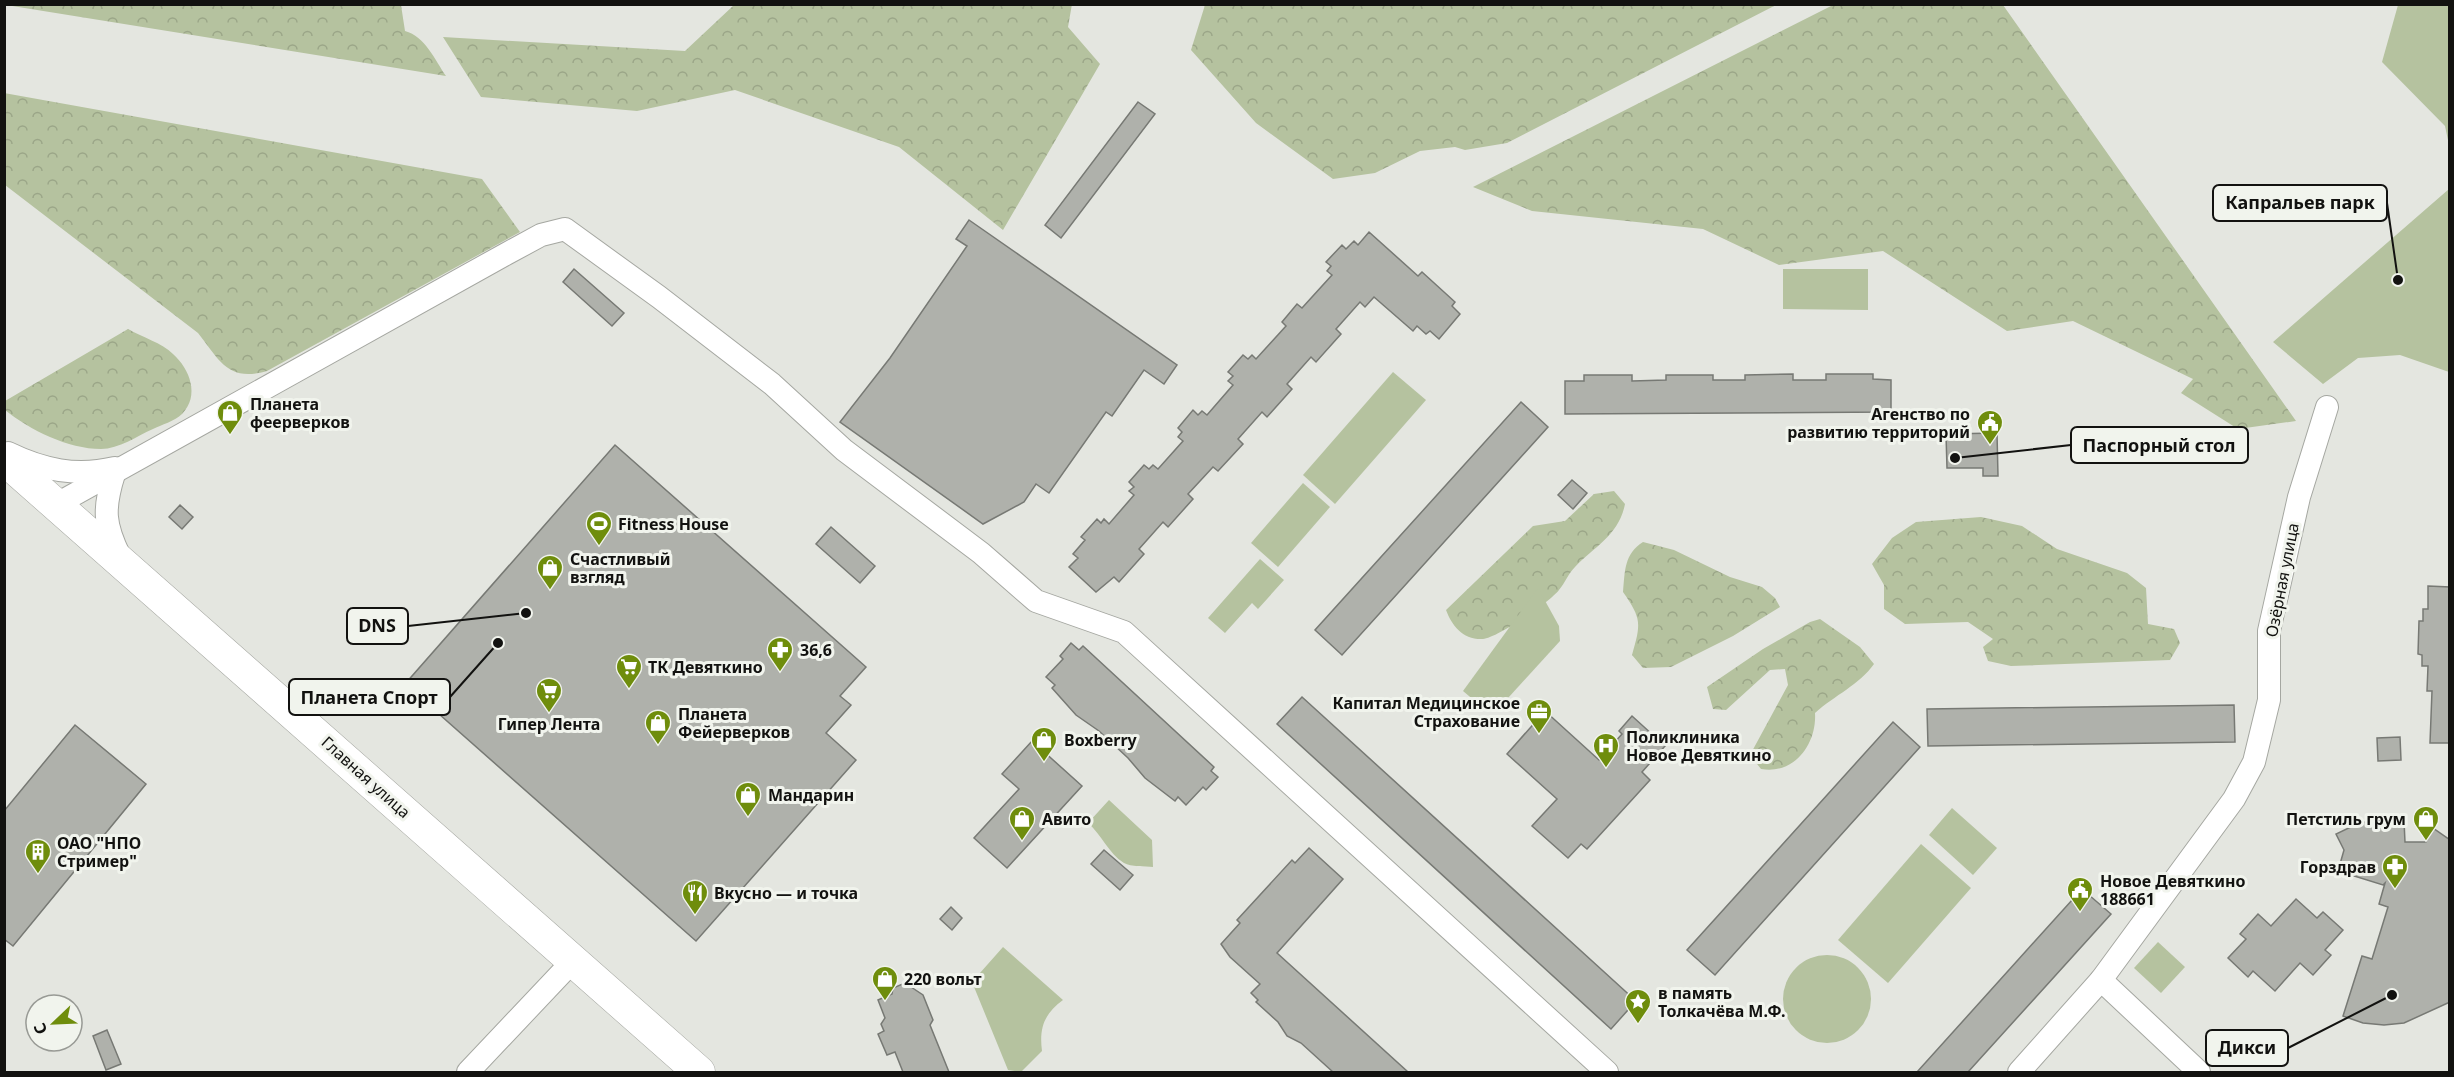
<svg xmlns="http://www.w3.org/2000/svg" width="2454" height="1077" font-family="'Noto Sans',sans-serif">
	<defs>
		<pattern id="forest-crowns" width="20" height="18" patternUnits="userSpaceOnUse" patternTransform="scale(1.5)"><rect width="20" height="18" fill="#b5c29f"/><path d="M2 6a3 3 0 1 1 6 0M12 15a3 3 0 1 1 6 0" fill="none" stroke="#9ba688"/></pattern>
	</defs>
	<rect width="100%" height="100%" fill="#e4e6e0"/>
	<!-- forest -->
	<g fill="url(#forest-crowns)">
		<path d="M1072 4 1068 27 1100 64 1003 230 899 147 735 90 637 111 481 97 443 37 685 51 734 5Z"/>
		<path d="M6 5H401L405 31C425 36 435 60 446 76Z"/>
		<path d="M1205 5V4L1776 5 1507 143 1465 150 1455 147 1420 151 1375 173 1333 179 1256 123 1191 50Z"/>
		<path d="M1833 5H2003L2296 421 2238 429 2181 393 2193 379 2073 321 2007 331 1883 251 1779 265 1703 229 1532 211 1473 187Z"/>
		<path d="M4 93 482 179 520 232 267 371C228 382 220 361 198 333L5 185Z"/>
		<path d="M128 329C142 337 162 343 173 354 190 369 200 396 182 414 175 421 161 425 153 429 137 436 119 449 101 449 68 449 30 430 5 410V401Z"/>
		<path d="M1614 491 1625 504C1619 535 1595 546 1575 567 1568 574 1565 583 1559 590 1550 602 1497 638 1483 639 1463 640 1452 626 1446 610L1533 526 1565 521 1594 494Z"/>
		<path d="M1981 517 2022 526 2057 549 2127 573 2146 588 2148 624 2174 629 2180 643 2170 660 2011 666 1988 661 1983 647 1993 639 1968 622 1905 624 1884 609V585L1872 564 1892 538 1916 522Z"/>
		<path d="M1643 542 1674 550 1730 577 1762 587 1775 598 1780 607 1733 636 1671 667 1643 668 1632 655C1641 624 1642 619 1623 592 1625 571 1624 554 1643 542Z"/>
		<path d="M1820 619 1860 647 1874 664C1859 685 1835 695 1815 713 1817 744 1794 775 1761 769L1750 755 1788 685 1785 669 1770 670 1726 710 1713 709 1707 687 1763 649 1810 622Z"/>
	</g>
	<!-- park -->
	<g fill="#b5c29f">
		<path d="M2398 5H2449V145L2445 126 2382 62Z"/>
		<path d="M2449 189V372L2400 355 2358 358 2323 384 2273 342Z"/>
		<path d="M1783 269H1868V310L1783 309Z"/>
		<path d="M1393 372 1426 400 1335 504 1303 475Z"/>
		<path d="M1303 483 1330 507 1278 567 1251 543Z"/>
		<path d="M1260 559 1284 580 1258 609 1252 603 1225 633 1208 618Z"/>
		<path d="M1538 588 1559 626 1560 641 1498 709 1482 707 1463 691Z"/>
		<path d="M1109 800 1152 840 1153 867C1145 866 1131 867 1124 863 1108 853 1102 835 1088 823Z"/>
		<path d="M1952 808 1997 848 1973 875 1929 835Z"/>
		<path d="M1921 844 1971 888 1888 983 1838 940Z"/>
		<path d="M2158 942 2185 967 2161 993 2134 968Z"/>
		<path d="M1003 947 1063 1000C1044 1014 1039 1028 1042 1051L1021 1072 1008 1070 972 982Z"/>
		<circle cx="1827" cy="999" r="44"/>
	</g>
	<!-- building -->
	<g fill="#afb1ab" stroke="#777974" stroke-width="1.5">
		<path d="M1138 102 1155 114 1061 238 1045 225Z"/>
		<path d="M969 220 1177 365 1164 384 1144 370 1112 416 1106 412 1049 493 1036 484 1024 502 983 524 840 422 890 358 967 246 956 239Z"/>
		<path d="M1369 232 1418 276 1422 272 1455 302 1452 306 1460 314 1439 339 1430 331 1426 334 1417 326 1413 331 1374 297 1365 307 1360 302 1336 329 1341 334 1316 362 1311 357 1287 384 1292 389 1267 417 1262 412 1238 439 1243 444 1218 471 1213 467 1188 494 1193 499 1168 527 1163 522 1139 549 1144 554 1119 582 1114 577 1096 592 1069 567 1078 558 1073 554 1085 540 1081 537 1097 519 1101 523 1104 519 1109 524 1134 495 1129 491 1134 487 1129 482 1144 465 1149 469 1153 465 1158 469 1183 441 1178 437 1182 432 1178 428 1193 410 1198 415 1202 411 1207 415 1233 385 1228 381 1233 376 1228 372 1243 355 1248 359 1252 355 1256 359 1286 326 1282 322 1297 304 1302 308 1332 275 1327 271 1331 266 1326 262 1342 245 1346 249 1354 241 1358 245Z"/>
		<path d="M574 269 624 313 612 326 563 282Z"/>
		<path d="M1793 374V380H1826V374H1873V379L1891 380V412L1565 414V381H1584V375H1632V381L1666 380V375H1713V380H1745V375Z"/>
		<path d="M1521 402 1548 427 1342 655 1315 630Z"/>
		<path d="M1997 433 1998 476H1983V468H1947L1946 434Z"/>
		<path d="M615 445 866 667 840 696 851 705 826 733 856 760 696 941 405 684Z"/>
		<path d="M1572 480 1587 493 1573 509 1558 495Z"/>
		<path d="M180 505 193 517 182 529 169 517Z"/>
		<path d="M831 527 875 566 860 583 816 544Z"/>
		<path d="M2428 586 2450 587V743H2430L2432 691H2427L2428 666H2422V655L2418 654 2419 621H2423V609H2428Z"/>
		<path d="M1071 643 1079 650 1083 646 1214 767 1211 771 1218 777 1206 790 1203 787 1186 805 1178 797 1175 801 1145 778 1128 758 1099 731 1076 715 1052 688 1055 685 1046 677 1063 659 1060 656Z"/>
		<path d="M1302 697 1636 1001 1611 1029 1277 724Z"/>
		<path d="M2234 705 2235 742 1928 746 1927 709Z"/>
		<path d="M1545 711 1599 760 1622 734 1619 731 1632 716 1665 746 1642 772 1650 780 1587 849 1581 844 1568 858 1532 826 1557 799 1507 754Z"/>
		<path d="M1893 722 1920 747 1715 975 1687 950Z"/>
		<path d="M75 725 146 784 13 946 4 939V811Z"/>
		<path d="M2400 737 2401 760 2378 761 2377 738Z"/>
		<path d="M1032 741 1082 786 1007 868 974 838 1019 789 1002 774Z"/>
		<path d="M2385 819 2404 821 2405 842H2426L2427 824 2450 840V1002L2404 1023 2384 1025 2363 1023 2343 1016 2362 956 2372 959 2388 907 2379 904 2385 883 2383 885 2338 871 2344 850 2336 834 2359 823Z"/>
		<path d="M1309 848 1343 879 1277 953 1408 1072H1333L1301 1043 1287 1036 1278 1022 1256 1002 1258 1000 1251 993 1260 984 1230 957 1221 944 1240 923 1237 920 1292 860 1295 863Z"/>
		<path d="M1104 850 1133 875 1120 890 1091 864Z"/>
		<path d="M2082 889 2111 914 1968 1072H1917Z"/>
		<path d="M2296 899 2317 918 2323 912 2343 930 2325 950 2331 955 2313 975 2300 963 2275 991 2253 971 2248 977 2228 958 2246 939 2240 934 2258 914 2271 926Z"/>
		<path d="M951 907 962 918 952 930 940 919Z"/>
		<path d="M905 983 923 995 933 1020 930 1025 949 1072H903L895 1052 887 1055 878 1034 884 1031 881 1024 885 1018 878 1000 892 994 893 988Z"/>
		<path d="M107 1030 121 1064 106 1070 93 1036Z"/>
	</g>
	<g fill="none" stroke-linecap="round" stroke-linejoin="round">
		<defs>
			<g id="street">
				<path d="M8 453C43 470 76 477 115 468"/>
				<path d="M114 474C103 509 104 524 120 557"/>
				<path d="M57 504 506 254 541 235 565 229 659 297 772 384 844 450 981 553 1036 601 1124 632 1607 1072"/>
				<path d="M2101 980 2199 1072"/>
				<path d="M468 1072 572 962"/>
				<path d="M2019 1072 2101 980 2234 799 2254 762 2269 700V631L2299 497 2327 407"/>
			</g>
			<path id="secondary" d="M4 459 699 1072"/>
		</defs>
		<!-- street casing -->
		<use href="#street" stroke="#a5a7a1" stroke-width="24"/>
		<!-- secondary casing -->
		<use href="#secondary" stroke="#a5a7a1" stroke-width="33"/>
		<!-- street -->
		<use href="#street" stroke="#fff" stroke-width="22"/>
		<!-- secondary -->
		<use href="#secondary" stroke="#fff" stroke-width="32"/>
	</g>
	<!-- icons -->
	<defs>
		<symbol id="shop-pin" viewBox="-11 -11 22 30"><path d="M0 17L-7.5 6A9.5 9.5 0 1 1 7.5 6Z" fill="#6f8d0c" stroke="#f1f4ed"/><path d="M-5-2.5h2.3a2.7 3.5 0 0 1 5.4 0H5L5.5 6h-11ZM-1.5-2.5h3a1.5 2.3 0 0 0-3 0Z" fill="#fff"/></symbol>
		<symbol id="civic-pin" viewBox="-11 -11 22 30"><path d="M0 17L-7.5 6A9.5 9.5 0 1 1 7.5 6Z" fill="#6f8d0c" stroke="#f1f4ed"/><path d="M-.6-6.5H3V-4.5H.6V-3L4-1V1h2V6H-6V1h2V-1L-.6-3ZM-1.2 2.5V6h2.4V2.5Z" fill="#fff"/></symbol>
		<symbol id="stadium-pin" viewBox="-11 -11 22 30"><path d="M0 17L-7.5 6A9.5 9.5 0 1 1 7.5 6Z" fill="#6f8d0c" stroke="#f1f4ed"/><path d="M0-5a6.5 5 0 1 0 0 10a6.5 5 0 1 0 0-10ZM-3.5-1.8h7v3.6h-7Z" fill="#fff"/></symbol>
		<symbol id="pharmacy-pin" viewBox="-11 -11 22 30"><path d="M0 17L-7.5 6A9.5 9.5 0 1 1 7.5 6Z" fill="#6f8d0c" stroke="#f1f4ed"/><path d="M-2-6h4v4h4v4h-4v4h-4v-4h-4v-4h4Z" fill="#fff"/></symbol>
		<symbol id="supermarket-pin" viewBox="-11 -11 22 30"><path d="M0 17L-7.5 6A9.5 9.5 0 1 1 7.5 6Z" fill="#6f8d0c" stroke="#f1f4ed"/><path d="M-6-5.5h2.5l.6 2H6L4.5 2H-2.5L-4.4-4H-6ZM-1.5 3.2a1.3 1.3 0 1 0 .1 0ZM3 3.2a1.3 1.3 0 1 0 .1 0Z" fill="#fff"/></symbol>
		<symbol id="office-pin" viewBox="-11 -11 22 30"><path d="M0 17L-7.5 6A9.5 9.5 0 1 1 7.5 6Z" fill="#6f8d0c" stroke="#f1f4ed"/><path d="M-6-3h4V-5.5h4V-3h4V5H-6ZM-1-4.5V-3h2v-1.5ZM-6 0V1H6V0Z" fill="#fff"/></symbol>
		<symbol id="hospital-pin" viewBox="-11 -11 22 30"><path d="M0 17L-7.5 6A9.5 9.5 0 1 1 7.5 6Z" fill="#6f8d0c" stroke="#f1f4ed"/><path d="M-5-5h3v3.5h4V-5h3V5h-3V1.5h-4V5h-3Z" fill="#fff"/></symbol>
		<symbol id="building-pin" viewBox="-11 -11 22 30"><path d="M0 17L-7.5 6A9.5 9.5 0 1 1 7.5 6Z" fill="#6f8d0c" stroke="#f1f4ed"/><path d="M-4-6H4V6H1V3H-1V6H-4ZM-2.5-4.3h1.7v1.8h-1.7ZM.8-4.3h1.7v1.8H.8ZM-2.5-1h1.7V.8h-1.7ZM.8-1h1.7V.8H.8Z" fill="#fff"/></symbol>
		<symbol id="restaurant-pin" viewBox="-11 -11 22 30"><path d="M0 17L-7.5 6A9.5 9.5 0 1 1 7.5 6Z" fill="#6f8d0c" stroke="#f1f4ed"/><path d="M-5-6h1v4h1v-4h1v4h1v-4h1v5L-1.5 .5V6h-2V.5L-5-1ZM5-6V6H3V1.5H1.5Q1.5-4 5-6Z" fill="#fff"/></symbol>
		<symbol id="sight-pin" viewBox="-11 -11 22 30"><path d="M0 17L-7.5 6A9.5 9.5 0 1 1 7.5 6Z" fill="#6f8d0c" stroke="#f1f4ed"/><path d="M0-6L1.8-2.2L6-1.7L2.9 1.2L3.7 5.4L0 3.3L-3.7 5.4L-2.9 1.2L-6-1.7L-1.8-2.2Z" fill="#fff"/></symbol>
	</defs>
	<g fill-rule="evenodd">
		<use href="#shop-pin" x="215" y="398" width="30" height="40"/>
		<use href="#civic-pin" x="1975" y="408" width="30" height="40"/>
		<use href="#stadium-pin" x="584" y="509" width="30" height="40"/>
		<use href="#shop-pin" x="535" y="553" width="30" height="40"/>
		<use href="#pharmacy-pin" x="765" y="635" width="30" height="40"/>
		<use href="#supermarket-pin" x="614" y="652" width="30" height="40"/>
		<use href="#supermarket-pin" x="534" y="676" width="30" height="40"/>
		<use href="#office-pin" x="1524" y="697" width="30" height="40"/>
		<use href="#shop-pin" x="643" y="708" width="30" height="40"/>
		<use href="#shop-pin" x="1029" y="725" width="30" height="40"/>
		<use href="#hospital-pin" x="1591" y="731" width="30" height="40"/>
		<use href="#shop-pin" x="733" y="780" width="30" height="40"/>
		<use href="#shop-pin" x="1007" y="804" width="30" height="40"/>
		<use href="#shop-pin" x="2411" y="804" width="30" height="40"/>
		<use href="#building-pin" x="23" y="837" width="30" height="40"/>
		<use href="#pharmacy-pin" x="2380" y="852" width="30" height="40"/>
		<use href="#civic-pin" x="2065" y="875" width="30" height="40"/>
		<use href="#restaurant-pin" x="680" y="878" width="30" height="40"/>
		<use href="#shop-pin" x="870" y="964" width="30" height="40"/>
		<use href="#sight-pin" x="1623" y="987" width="30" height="40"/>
	</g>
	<g text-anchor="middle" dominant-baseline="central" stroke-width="6" stroke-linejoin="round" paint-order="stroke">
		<!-- poi labels -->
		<g font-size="16" font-weight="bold" fill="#121210" stroke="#f1f4ed" text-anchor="start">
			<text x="250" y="404">Планета<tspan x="250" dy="18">феерверков</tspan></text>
			<text x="1970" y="414" text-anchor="end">Агенство по<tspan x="1970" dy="18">развитию территорий</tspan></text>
			<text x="618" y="524">Fitness House</text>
			<text x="570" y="559">Счастливый<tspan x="570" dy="18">взгляд</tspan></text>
			<text x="800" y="650">36,6</text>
			<text x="648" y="667">ТК Девяткино</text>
			<text x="1520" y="703" text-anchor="end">Капитал Медицинское<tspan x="1520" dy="18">Страхование</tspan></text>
			<text x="678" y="714">Планета<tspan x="678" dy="18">Фейерверков</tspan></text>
			<text x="549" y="724" text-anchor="middle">Гипер Лента</text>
			<text x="1626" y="737">Поликлиника<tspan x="1626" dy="18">Новое Девяткино</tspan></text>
			<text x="1064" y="740">Boxberry</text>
			<text x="768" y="795">Мандарин</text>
			<text x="1042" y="819">Авито</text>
			<text x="2406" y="819" text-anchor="end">Петстиль грум</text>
			<text x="57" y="843">ОАО "НПО<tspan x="57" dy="18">Стример"</tspan></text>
			<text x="2376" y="867" text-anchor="end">Горздрав</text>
			<text x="2100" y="881">Новое Девяткино<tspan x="2100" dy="18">188661</tspan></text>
			<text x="714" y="893">Вкусно — и точка</text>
			<text x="904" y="979">220 вольт</text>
			<text x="1658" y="993">в память<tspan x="1658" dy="18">Толкачёва М.Ф.</tspan></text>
		</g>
		<!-- street labels -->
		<g font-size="16" fill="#121210" stroke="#f1f4ed">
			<text transform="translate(2282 580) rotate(-79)">Озёрная улица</text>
			<text transform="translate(366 777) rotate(42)">Главная улица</text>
		</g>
	</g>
	<!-- callouts -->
	<path fill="none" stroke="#121210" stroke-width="2" d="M2398 280L2387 203M1955 458L2071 445M526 613L408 626M498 643L450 697M2392 995L2288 1048"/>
	<g fill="#121210" stroke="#f1f4ed" stroke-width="2">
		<circle cx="2398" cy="280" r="6"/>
		<circle cx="1955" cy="458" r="6"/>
		<circle cx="526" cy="613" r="6"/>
		<circle cx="498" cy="643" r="6"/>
		<circle cx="2392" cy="995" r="6"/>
	</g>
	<g fill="#f1f4ed" stroke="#121210" stroke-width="2">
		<rect x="2213" y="185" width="174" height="36" rx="6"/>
		<rect x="2071" y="427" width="177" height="36" rx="6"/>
		<rect x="347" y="608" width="61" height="36" rx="6"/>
		<rect x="289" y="679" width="161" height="36" rx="6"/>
		<rect x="2206" y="1030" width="82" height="36" rx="6"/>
	</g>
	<g font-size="18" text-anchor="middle" font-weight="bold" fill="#121210">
		<text x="2300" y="209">Капральев парк</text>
		<text x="2159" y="452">Паспорный стол</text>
		<text x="377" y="632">DNS</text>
		<text x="369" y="704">Планета Спорт</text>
		<text x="2247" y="1054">Дикси</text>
	</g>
	<!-- border -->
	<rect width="2454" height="1077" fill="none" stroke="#121210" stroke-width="12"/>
	<!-- north arrow -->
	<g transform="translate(54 1023) rotate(247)"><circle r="28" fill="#f1f4ed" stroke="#989a95" stroke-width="1.5"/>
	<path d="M0-4.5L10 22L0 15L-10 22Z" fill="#6f8d0c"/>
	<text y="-9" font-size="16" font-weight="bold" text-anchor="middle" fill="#121210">С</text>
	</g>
</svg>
